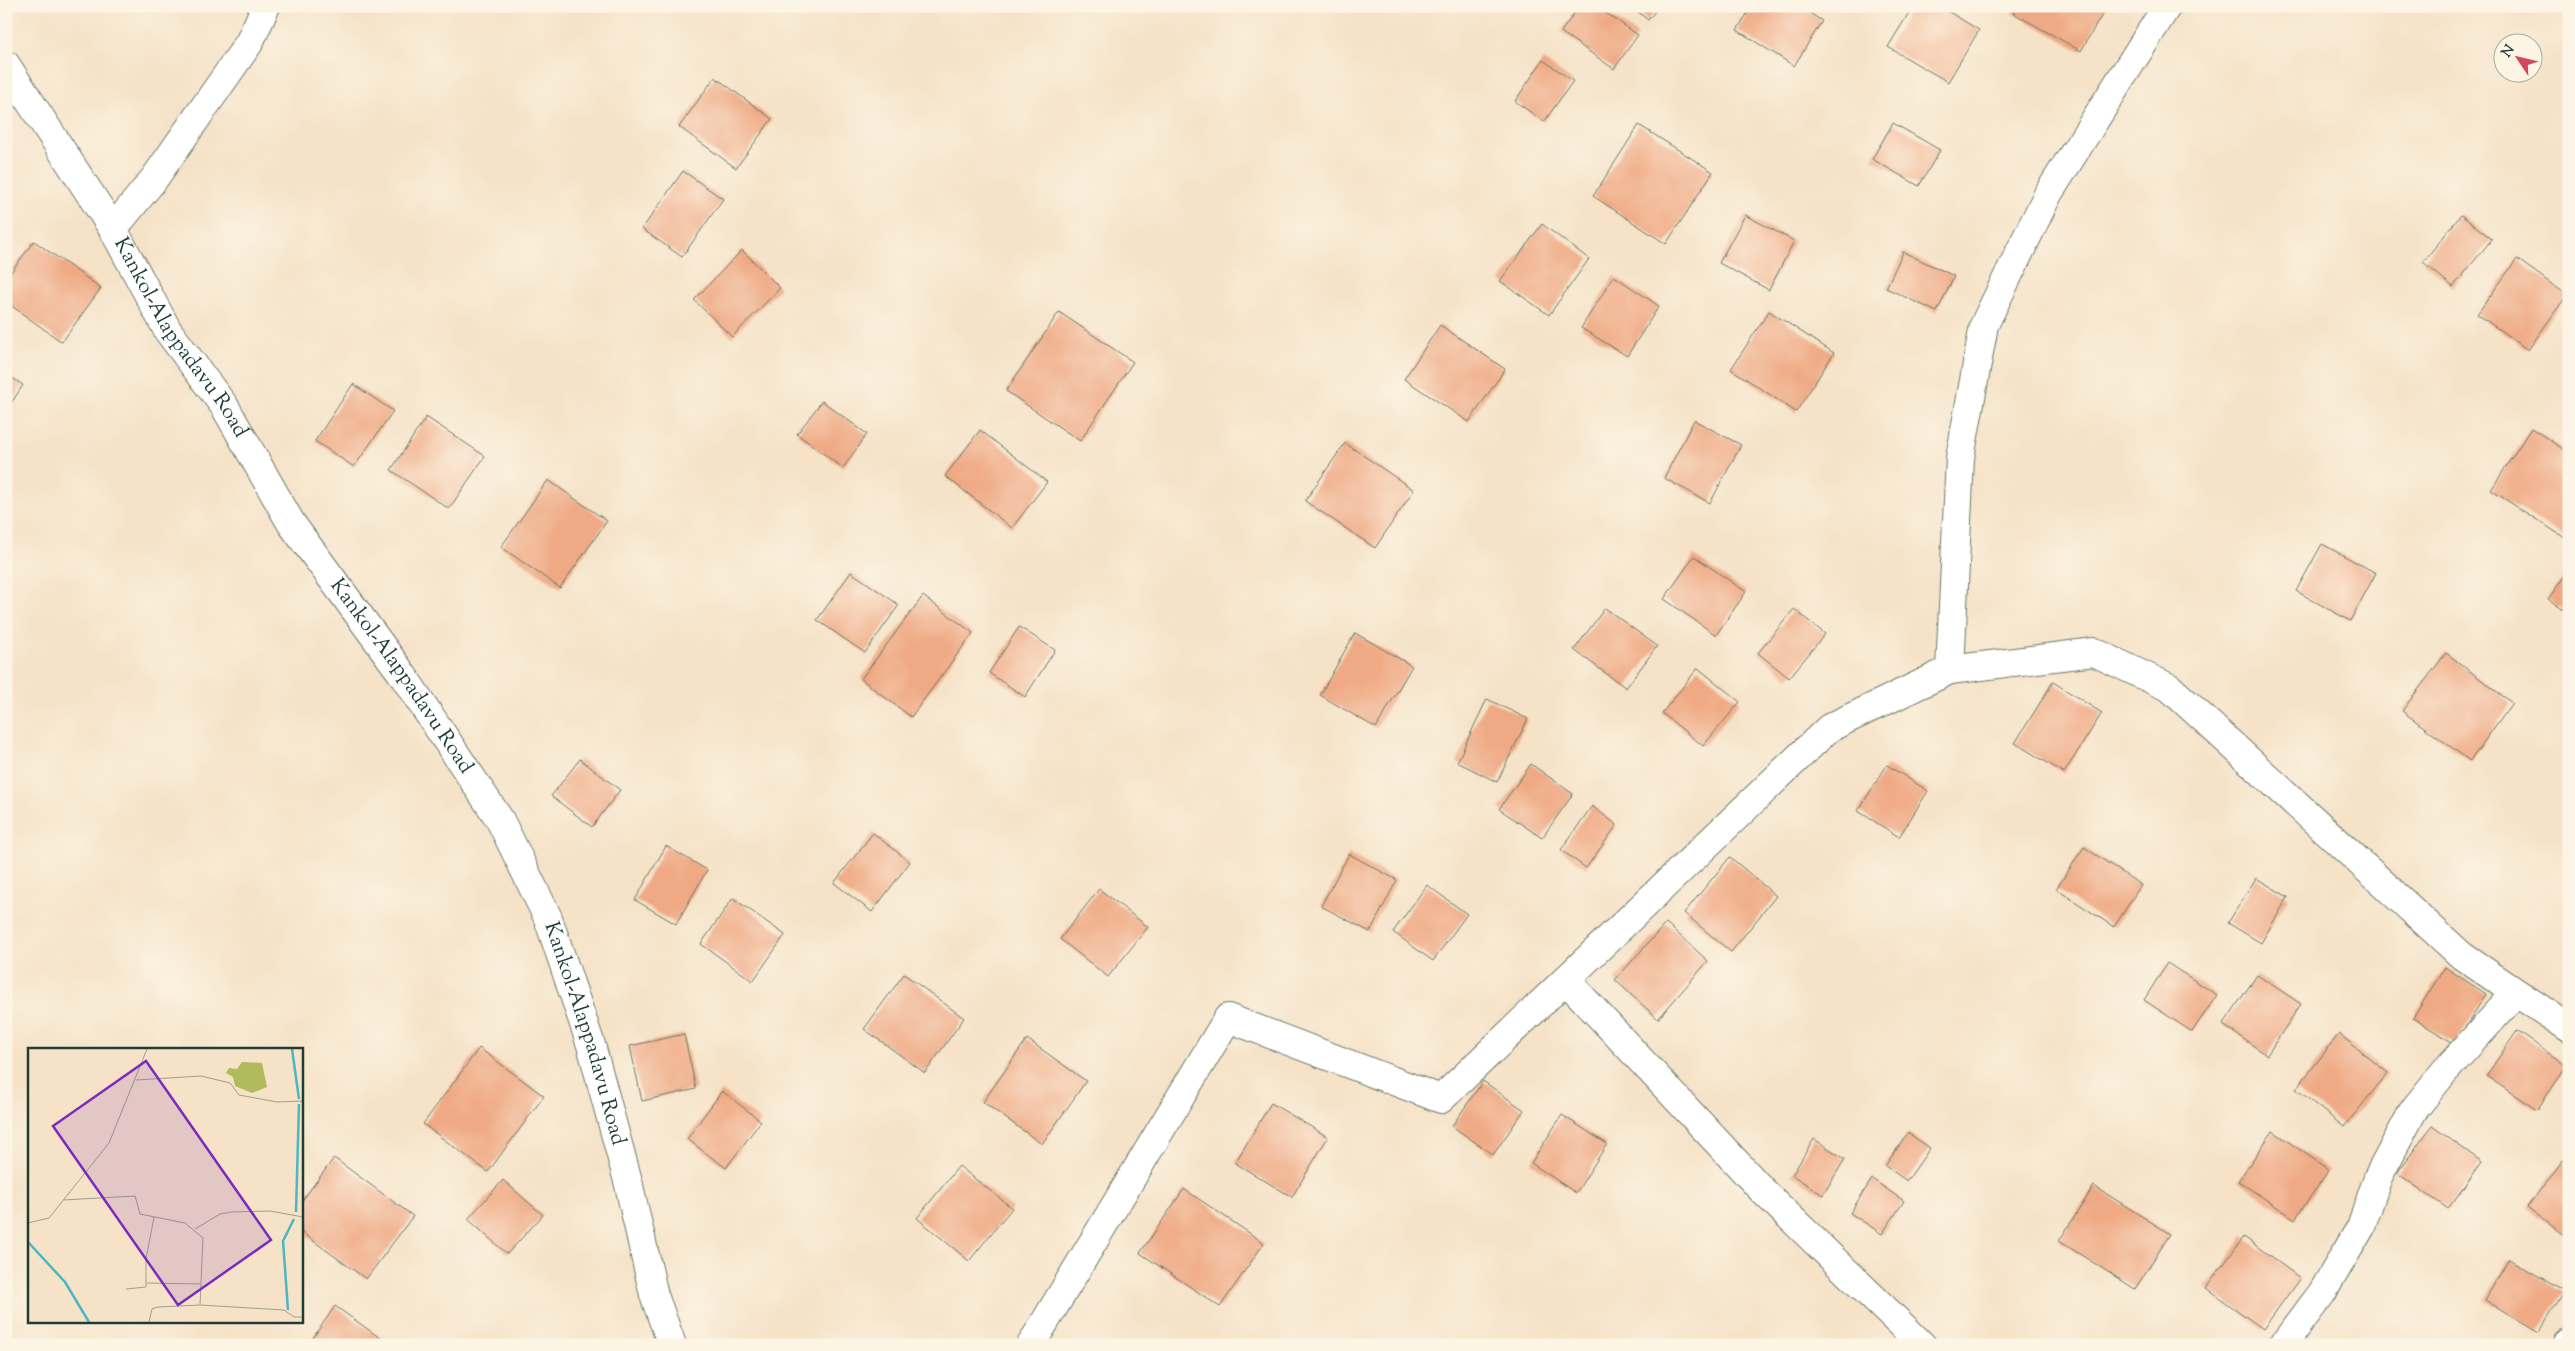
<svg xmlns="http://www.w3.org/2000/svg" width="2575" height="1351" font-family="'Sorts Mill Goudy',serif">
	<rect width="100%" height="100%" fill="#fcf5e5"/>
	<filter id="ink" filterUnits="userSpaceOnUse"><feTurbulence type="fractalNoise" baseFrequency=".02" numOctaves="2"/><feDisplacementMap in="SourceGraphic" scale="10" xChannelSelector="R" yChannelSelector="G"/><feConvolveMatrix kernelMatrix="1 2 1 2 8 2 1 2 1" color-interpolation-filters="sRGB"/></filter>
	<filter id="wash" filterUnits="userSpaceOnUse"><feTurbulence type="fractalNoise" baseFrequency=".0096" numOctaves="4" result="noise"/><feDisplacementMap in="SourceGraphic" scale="20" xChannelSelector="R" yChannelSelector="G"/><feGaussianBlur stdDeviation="1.12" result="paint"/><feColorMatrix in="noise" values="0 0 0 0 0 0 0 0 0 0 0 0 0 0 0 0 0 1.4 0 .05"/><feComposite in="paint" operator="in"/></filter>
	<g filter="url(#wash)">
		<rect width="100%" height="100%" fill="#f5e2c7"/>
		<g id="blocks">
			<!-- building -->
			<g fill="#efaa85">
				<path d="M1579 6H1596L1638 35 1614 69 1561 32Z"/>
				<path d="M1631 6H1659L1648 20Z"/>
				<path d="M1752 6H1799L1822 21 1794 66 1737 30Z"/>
				<path d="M1913 6H1939L1979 30 1948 82 1888 47Z"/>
				<path d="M2017 6H2107L2081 51 2013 13Z"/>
				<path d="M1543 60 1573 81 1544 122 1515 101Z"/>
				<path d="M715 77 772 119 736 168 679 127Z"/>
				<path d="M1893 123 1940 150 1919 186 1872 159Z"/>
				<path d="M1639 125 1713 172 1666 244 1593 196Z"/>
				<path d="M683 171 723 199 682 257 642 229Z"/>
				<path d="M1745 215 1794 241 1769 290 1719 263Z"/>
				<path d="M2461 215 2492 239 2453 287 2423 262Z"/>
				<path d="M1542 224 1589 259 1549 315 1500 281Z"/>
				<path d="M34 241 101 288 62 342 6 302V279Z"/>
				<path d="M742 250 780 288 732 337 694 300Z"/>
				<path d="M1903 252 1954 276 1937 312 1886 288Z"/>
				<path d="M2517 259 2567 295 2528 350 2477 314Z"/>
				<path d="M1614 276 1659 306 1627 356 1581 328Z"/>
				<path d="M1769 311 1834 353 1796 412 1731 369Z"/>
				<path d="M1059 312 1133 362 1080 441 1006 391Z"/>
				<path d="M1440 325 1505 369 1469 422 1404 379Z"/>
				<path d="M6 374 23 385 6 411Z"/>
				<path d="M353 384 393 411 354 467 315 441Z"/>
				<path d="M822 401 867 434 843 468 797 434Z"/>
				<path d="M426 417 485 456 449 509 391 470Z"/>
				<path d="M1694 420 1741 445 1710 503 1664 478Z"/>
				<path d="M2531 428 2569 453V532L2565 538 2491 490Z"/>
				<path d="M980 430 1047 482 1012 528 945 476Z"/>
				<path d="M1345 443 1414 490 1375 548 1305 501Z"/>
				<path d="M548 480 607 521 560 588 501 547Z"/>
				<path d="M2322 544 2376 573 2350 621 2296 591Z"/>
				<path d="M1694 556 1746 592 1716 635 1664 599Z"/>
				<path d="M2569 570V613L2548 599Z"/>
				<path d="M851 572 899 605 865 653 817 620Z"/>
				<path d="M923 596 973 633 911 717 861 679Z"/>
				<path d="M1605 608 1657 646 1626 688 1574 650Z"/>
				<path d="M1794 609 1825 634 1789 678 1758 653Z"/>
				<path d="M1019 627 1055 650 1025 697 989 673Z"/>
				<path d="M1355 633 1412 666 1376 728 1320 695Z"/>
				<path d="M2446 653 2512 703 2470 761 2402 711Z"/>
				<path d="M1698 668 1740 702 1703 746 1662 713Z"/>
				<path d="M2053 682 2102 713 2064 773 2015 743Z"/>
				<path d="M1487 699 1528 719 1497 782 1457 762Z"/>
				<path d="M580 759 620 790 592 827 551 796Z"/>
				<path d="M1531 764 1573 794 1542 838 1499 809Z"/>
				<path d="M1887 765 1928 791 1899 837 1858 811Z"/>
				<path d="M1592 806 1617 825 1586 868 1561 850Z"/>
				<path d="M873 833 910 862 872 912 834 883Z"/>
				<path d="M666 846 707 870 676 924 635 900Z"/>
				<path d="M2084 847 2141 885 2114 927 2056 889Z"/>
				<path d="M1349 854 1397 880 1370 932 1321 906Z"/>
				<path d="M1730 857 1776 896 1731 952 1684 913Z"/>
				<path d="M2256 878 2288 897 2261 943 2228 923Z"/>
				<path d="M1427 885 1467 914 1433 961 1393 932Z"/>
				<path d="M1099 889 1148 927 1108 977 1060 939Z"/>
				<path d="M733 898 785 935 753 981 701 944Z"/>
				<path d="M1666 923 1708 961 1658 1019 1615 980Z"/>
				<path d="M2167 963 2217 995 2192 1032 2144 1000Z"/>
				<path d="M2445 967 2486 994 2455 1044 2413 1018Z"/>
				<path d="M904 974 964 1018 925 1073 864 1029Z"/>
				<path d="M2257 975 2301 1004 2267 1055 2223 1025Z"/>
				<path d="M2517 1031 2567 1066 2537 1110 2486 1076Z"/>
				<path d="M684 1034 696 1089 642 1101 630 1046Z"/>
				<path d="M2339 1034 2388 1073 2344 1127 2296 1089Z"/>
				<path d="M1027 1039 1086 1081 1042 1144 983 1102Z"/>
				<path d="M479 1048 544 1096 488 1172 423 1124Z"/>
				<path d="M1483 1081 1524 1110 1493 1155 1452 1126Z"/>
				<path d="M722 1091 761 1121 726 1168 687 1139Z"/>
				<path d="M1271 1103 1328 1137 1292 1197 1235 1163Z"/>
				<path d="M1562 1115 1607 1144 1576 1193 1531 1163Z"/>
				<path d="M2432 1126 2482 1162 2448 1209 2397 1173Z"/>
				<path d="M2273 1131 2329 1170 2295 1219 2238 1181Z"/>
				<path d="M1908 1133 1930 1148 1907 1181 1885 1166Z"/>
				<path d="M1814 1139 1845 1159 1823 1195 1792 1175Z"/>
				<path d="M334 1158 413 1216 366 1279 301 1232V1202Z"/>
				<path d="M2563 1160 2569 1165V1239L2527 1207Z"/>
				<path d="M959 1166 1012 1208 969 1261 917 1218Z"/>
				<path d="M1872 1179 1904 1201 1882 1234 1850 1213Z"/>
				<path d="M503 1180 543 1215 507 1254 468 1219Z"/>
				<path d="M2094 1186 2170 1234 2135 1289 2059 1241Z"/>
				<path d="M1184 1189 1264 1243 1220 1307 1140 1253Z"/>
				<path d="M2244 1237 2300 1278 2263 1329 2206 1288Z"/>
				<path d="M2509 1259 2564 1291 2539 1332 2485 1300Z"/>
				<path d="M335 1306 386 1342 384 1345H308Z"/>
			</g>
		</g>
	</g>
	<g filter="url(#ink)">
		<use href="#blocks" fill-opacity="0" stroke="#6a7767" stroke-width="1"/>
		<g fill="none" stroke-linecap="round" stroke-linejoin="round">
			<defs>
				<g id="minor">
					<path d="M113 229 154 179 249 43 266 6"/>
					<path d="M1950 670 1960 458 1984 325 2048 194 2167 6"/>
					<path d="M1566 980 1763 1191 1922 1345"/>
					<path d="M1031 1345 1228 1018 1441 1099 1829 728 1950 670 2094 652 2170 688 2462 956 2569 1028"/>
					<path d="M2283 1345 2322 1293 2361 1227 2378 1177 2413 1111 2444 1072 2516 993"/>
					<path d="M2568 1345 2569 1343"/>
				</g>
				<g id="major">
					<path id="s1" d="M6 65 113 229 168 331 225 407 291 523 400 671 500 820 548 918 591 1045 628 1181 654 1295 672 1345"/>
				</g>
			</defs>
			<!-- minor casing -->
			<use href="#minor" stroke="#6a7767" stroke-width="30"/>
			<!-- major casing -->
			<use href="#major" stroke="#6a7767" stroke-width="30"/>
			<!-- minor -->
			<use href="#minor" stroke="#fff" stroke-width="28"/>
			<!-- major -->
			<use href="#major" stroke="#fff" stroke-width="28"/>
		</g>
	</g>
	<g text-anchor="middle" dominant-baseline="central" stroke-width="4" stroke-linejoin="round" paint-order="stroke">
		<!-- street labels -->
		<g font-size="21" fill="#1f3d34" stroke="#fcf5e5">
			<text stroke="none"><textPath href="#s1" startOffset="324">Kankol-Alappadavu Road</textPath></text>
			<text stroke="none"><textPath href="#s1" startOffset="729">Kankol-Alappadavu Road</textPath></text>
			<text stroke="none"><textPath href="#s1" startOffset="1134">Kankol-Alappadavu Road</textPath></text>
		</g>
	</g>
	<!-- overview -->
	<g transform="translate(28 1048)">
		<rect width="275" height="275" fill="#f5e2c7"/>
		<path d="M214 14 234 15 239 39 224 45 207 38 205 29 198 25 201 20 209 21Z" fill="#afbb5d"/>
		<path fill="none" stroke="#4ab8c2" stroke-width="2.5" d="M264 1 271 51M268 164 271 56M0 194 37 234 61 274M260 262 255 193 266 171"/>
		<path fill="none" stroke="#9fa08c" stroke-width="1" d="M108 32 173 28 202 35 211 47 249 54 275 53M35 152 107 148 112 166 157 175 175 190 172 257 256 262 266 269H275M0 175 21 170 81 95 119 1M167 181 192 166 204 164 242 163 275 169M119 235 172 236M98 241 118 239V211L126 169M121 274 124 261 130 259 172 257"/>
		<path fill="#7b2cbf" fill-opacity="0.15" stroke="#7b2cbf" stroke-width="2.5" d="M118 13 243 192 150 257 25 78Z"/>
		<rect width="275" height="275" fill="none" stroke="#1f3d34" stroke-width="2.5"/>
	</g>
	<!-- margin -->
	<rect width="2575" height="1351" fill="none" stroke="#fcf5e5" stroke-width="25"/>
	<!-- north arrow -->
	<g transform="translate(2518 58) rotate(305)"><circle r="24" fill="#fcf5e5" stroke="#a4ab9e"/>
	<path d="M0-4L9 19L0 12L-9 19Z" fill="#d1495b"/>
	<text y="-8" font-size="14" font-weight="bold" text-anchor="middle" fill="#1f3d34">N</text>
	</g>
</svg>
